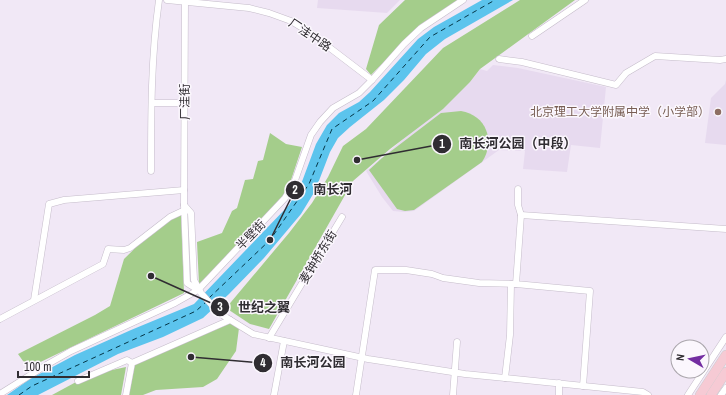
<svg xmlns="http://www.w3.org/2000/svg" width="726" height="395" font-family="'Archivo Narrow','Noto Sans SC',sans-serif">
	<rect width="100%" height="100%" fill="#f1e8f6"/>
	<!-- built -->
	<g fill="#e7daef">
		<path d="M318 0H400L387 13 317 8Z"/>
		<path d="M493 65 518 68 606 87 600 148 571 145 567 172 523 169 525 151 499 150 414 211 404 212 393 211 382 197 366 171 470 82 480 69 487 71Z"/>
		<path d="M726 80V145L705 143 711 98 725 84Z"/>
	</g>
	<!-- green -->
	<g fill="#a4cd8b">
		<path d="M405 0H458L420 25 371 75 366 69 379 25Z"/>
		<path d="M520 0H575L480 69 470 82 443 109 390 149 353 181 269 329 250 324 226 308 289 233 312 203 328 177 343 146 366 129 443 48Z"/>
		<path d="M461 111C486 115 496 141 482 162L414 210 405 211 397 209 369 170 382 158 441 113Z"/>
		<path d="M270 133 286 144 302 147 289 186 276 206 199 284 197 242 222 233 232 211 237 208 245 180 253 179 258 161 263 160Z"/>
		<path d="M170 214H181L184 293 28 368 18 354 95 315 110 306 124 259Z"/>
		<path d="M231 323 239 328 236 351 217 379 203 387 156 390 143 395H129L135 364Z"/>
		<path d="M126 367 121 395H52L89 375Z"/>
	</g>
	<!-- water -->
	<path fill="#5cc4ed" d="M482 0H513L445 39 426 54 404 80 384 100 350 127 338 138 330 152 315 191 301 214 264 258 229 294 203 318 163 337 118 354 38 395H7L30 379 75 355 131 330 194 304 289 205 300 187 316 144 327 125 339 113 359 102 370 92 418 39 434 27Z"/>
	<g fill="none" stroke-linecap="round" stroke-linejoin="round">
		<!-- ferry -->
		<g stroke="#053647" stroke-width="1" stroke-dasharray="5 4" stroke-linecap="butt">
			<path d="M209 298 270 240 309 184 332 129 373 101 430 37 495 0"/>
			<path d="M19 395 32 386 196 311 206 302"/>
		</g>
		<defs>
			<g id="minor">
				<path d="M167 0 249 8 269 13 291 21 309 32 372 80"/>
				<path d="M185 0 184 205 187 283 198 290"/>
				<path d="M532 36 585 0"/>
				<path d="M499 59 522 62 616 85 626 73 655 56 720 60 726 59"/>
				<path d="M152 103H184"/>
				<path d="M151 171C151 114 151 57 159 0"/>
				<path d="M518 189V205L521 215"/>
				<path d="M184 205 191 213 194 280 201 293 219 313 253 334 368 359 465 374 643 392 648 395"/>
				<path d="M34 300 49 204 64 200 184 190"/>
				<path d="M0 319 103 264 108 249 124 250 130 248 170 217 185 210"/>
				<path d="M269 338 342 217"/>
				<path d="M505 378 510 335 511 284"/>
				<path d="M78 381 127 360 132 363"/>
				<path d="M583 386 590 291 516 284 521 215 726 229"/>
				<path d="M0 394 48 364 71 351 175 303 198 290 285 198 294 183 311 135 320 122 333 108 359 93 372 80 404 44 421 28 463 0"/>
				<path d="M126 395 132 363 230 320"/>
				<path d="M274 395 284 341"/>
				<path d="M356 395 375 270H406L432 274 443 278 479 283 516 284"/>
				<path d="M453 395 457 342"/>
				<path d="M559 395V383"/>
				<path d="M688 395 726 337"/>
				<path d="M721 395 726 388"/>
			</g>
			<g id="highway">
				<path d="M700 395 726 355"/>
				<path d="M711 395 726 372"/>
			</g>
		</defs>
		<!-- minor casing -->
		<use href="#minor" stroke="#c5bcca" stroke-width="7"/>
		<!-- highway casing -->
		<use href="#highway" stroke="#cdcdce" stroke-width="10"/>
		<!-- minor -->
		<use href="#minor" stroke="#fff" stroke-width="6"/>
		<!-- highway -->
		<use href="#highway" stroke="#f6cad4" stroke-width="9"/>
	</g>
	<!-- markers -->
	<circle fill="#8d6e63" stroke="#fbf7fd" stroke-width="1.5" cx="718" cy="112" r="4"/>
	<g text-anchor="middle" dominant-baseline="central" stroke-width="3" stroke-linejoin="round" paint-order="stroke">
		<!-- street labels -->
		<g font-size="12" fill="#302d32" stroke="#fbf7fd">
			<text transform="translate(310 35) rotate(34)">厂洼中路</text>
			<text transform="translate(185 102) rotate(-90)">厂洼街</text>
			<text transform="translate(251 235) rotate(-46)">半壁街</text>
			<text transform="translate(318 257) rotate(-59)">麦钟桥东街</text>
		</g>
		<!-- education labels -->
		<g font-size="12" fill="#785e54" stroke="#fbf7fd" text-anchor="end">
			<text x="710" y="112">北京理工大学附属中学（小学部）</text>
		</g>
	</g>
	<!-- callouts -->
	<path fill="none" stroke="#302d32" stroke-width="1.5" d="M357 160L442 144M270 240L295 190M151 276L220 307M191 357L263 363"/>
	<g fill="#302d32" stroke="#fbf7fd" stroke-width="1.5">
		<circle cx="357" cy="160" r="4"/>
		<circle cx="270" cy="240" r="4"/>
		<circle cx="151" cy="276" r="4"/>
		<circle cx="191" cy="357" r="4"/>
		<circle cx="442" cy="144" r="10"/>
		<circle cx="295" cy="190" r="10"/>
		<circle cx="220" cy="307" r="10"/>
		<circle cx="263" cy="363" r="10"/>
	</g>
	<g font-size="12" text-anchor="middle" font-weight="bold" fill="#fff">
		<text x="442" y="148">1</text>
		<text x="295" y="194">2</text>
		<text x="220" y="311">3</text>
		<text x="263" y="367">4</text>
	</g>
	<g font-size="13" text-anchor="middle" font-weight="bold" fill="#302d32" stroke="#fbf7fd" stroke-width="3" stroke-linejoin="round" paint-order="stroke">
		<text x="518" y="148">南长河公园（中段）</text>
		<text x="333" y="194">南长河</text>
		<text x="264" y="312">世纪之翼</text>
		<text x="313" y="367">南长河公园</text>
	</g>
	<!-- north arrow -->
	<g transform="translate(690 359) rotate(279)"><circle r="19" fill="#fbf7fd" stroke="#aaa6ac"/>
	<path d="M0-3L7 15L0 10L-7 15Z" fill="#732da1"/>
	<text y="-6" font-size="11" font-weight="bold" text-anchor="middle" fill="#302d32">N</text>
	</g>
	<!-- scale -->
	<path d="M18 371v6h71v-6" fill="none" stroke="#302d32" stroke-width="2"/>
	<text x="24" y="371" font-size="12" fill="#302d32" stroke="#fbf7fd" stroke-width="3" paint-order="stroke">100 m</text>
</svg>
